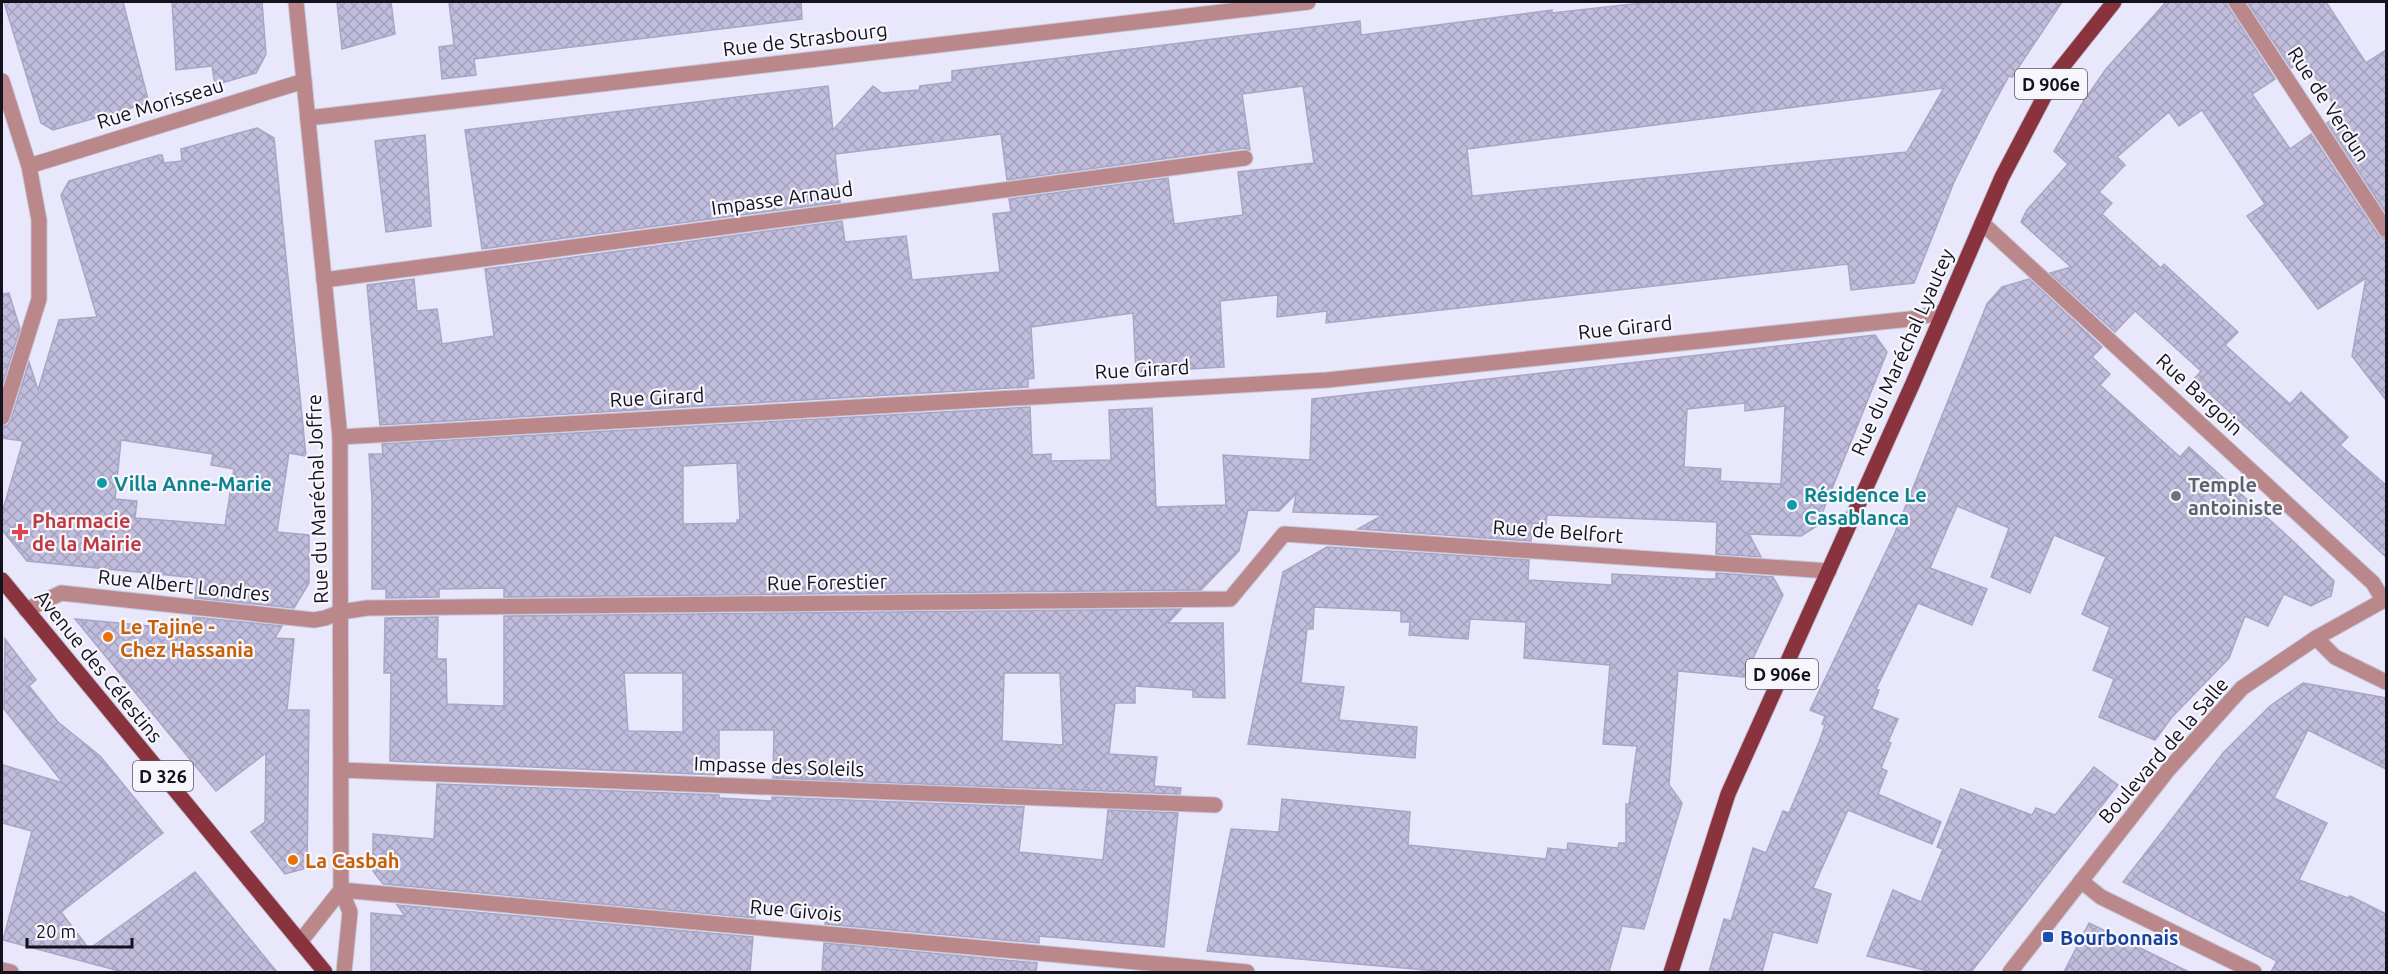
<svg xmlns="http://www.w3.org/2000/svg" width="2388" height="974" font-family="Ubuntu,sans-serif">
	<defs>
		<pattern id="building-cross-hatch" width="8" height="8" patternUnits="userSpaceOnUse" patternTransform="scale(1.5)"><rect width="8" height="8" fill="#c0bddd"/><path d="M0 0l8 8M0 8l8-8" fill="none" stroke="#a4a1bd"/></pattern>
	</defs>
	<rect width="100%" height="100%" fill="#e9e7fb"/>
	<!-- building -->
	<g fill="url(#building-cross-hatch)" stroke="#a9a6c5" stroke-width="1.5" fill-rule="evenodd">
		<path d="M4 2H123L149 103 53 130 41 123Z"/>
		<path d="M172 2H262L266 54 256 73 215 85 212 66 176 70Z"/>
		<path d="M337 2H391L395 34 342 49Z"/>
		<path d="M449 2H801L802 19 474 59 476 75 442 79 439 47 454 45Z"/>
		<path d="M1651 2H2062L2012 77 2009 76 1988 114 1954 182 1914 283 1851 290 1848 264 1326 323 1327 311 1277 317 1278 295 1220 301 1224 367 1136 372 1133 313 1031 327 1034 378 1028 379V387L380 425 367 285 414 279 417 311 437 309 442 344 494 336 485 269 842 221 845 242 906 236 912 280 1000 272 993 214 1011 212 1009 199 1168 178 1174 224 1243 215 1238 172 1314 163 1303 86 1242 94 1250 150 1244 148 1007 180 1001 134 835 154 840 202 482 249 465 130 828 86 833 130 873 86 882 93 919 90 920 86 952 82V71L1360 21 1361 35 1552 10V13ZM1944 88 1907 152 1472 196 1467 149Z"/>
		<path d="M2166 2H2226L2228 7 2275 79 2252 94 2290 149 2311 134 2378 235 2386 240V400L2352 356 2366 278 2318 309 2247 216 2265 204 2202 110 2179 126 2169 112 2117 157 2125 165 2099 192 2112 203 2102 214 2161 268 2164 264 2238 332 2225 345 2290 404 2301 392 2348 437 2340 445 2386 485V557L2194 379 2201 371 2135 311 2115 332 2050 273 2071 267 2021 222 2027 210 2068 164 2054 151 2083 102 2106 69Z"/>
		<path d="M2247 2H2326L2366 63 2386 50V213L2327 123 2340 114 2304 60 2291 68Z"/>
		<path d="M257 128 274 138 306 456 289 453 277 532 309 535V583L294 608 195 598 197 578 27 561 2 530V513L23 441 2 438V426L8 425 11 420 29 362 38 390 59 320 97 317 61 195 69 181 159 155H162L164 163 182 161 181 149ZM121 440 213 454 211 465 234 469 225 525 135 518 137 501 115 499Z"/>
		<path d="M425 135 431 226 386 232 375 141Z"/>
		<path d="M2029 279 2102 347 2092 357 2110 374 2100 385 2180 457 2189 447 2294 542 2334 581 2331 596 2311 606 2284 594 2268 626 2245 616 2229 658 2172 717 2155 740 2099 717 2114 679 2093 670 2110 627 2082 614 2106 557 2054 535 2030 593 1991 577 2009 528 1957 506 1930 568 1987 589 1972 625 1918 603 1876 689 1879 690 1872 709 1898 719 1888 742 1891 743 1881 768 1887 771 1878 794 1941 822 1932 844 1848 810 1813 888 1831 894 1817 943 1773 932 1762 972H1709L1724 919 1731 921 1753 848 1766 853 1783 811 1789 813 1819 742 1825 725 1822 724 1825 716 1810 710 1894 535 1987 304 2002 287Z"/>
		<path d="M9 293 20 329 2 386V294Z"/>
		<path d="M1875 335 1887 352 1817 526 1801 536 1749 534 1761 557 1716 554 1717 522 1547 515 1546 524 1532 523 1531 541 1358 529 1383 515 1293 512 1296 494 1279 511 1248 510 1239 551 1201 590 504 597V588L439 589V597L386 598V589H372V498L369 454H383L382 444 1030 407 1032 455 1051 454V461L1111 460 1109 410 1152 408 1156 507 1226 505 1223 455 1310 460 1312 399ZM1745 403V411L1785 406 1781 484 1720 481 1721 469 1684 467 1687 409ZM737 463 740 520H737V523L683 524V466Z"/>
		<path d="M1327 547 1529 560 1528 580 1612 585V574L1706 579H1716V573L1773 577 1783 595 1744 677 1678 671 1669 785 1682 803 1644 929 1622 926 1609 972H1449L1207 951 1231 829 1279 832 1282 799 1410 812 1408 845 1546 859 1548 848 1567 850 1568 843 1618 848 1619 843H1626V804H1629L1637 746 1603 744 1610 665 1524 658 1526 622 1470 619 1468 639 1409 635 1410 622H1401V611L1314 607 1313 629H1307L1301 683 1344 687 1339 720 1417 727 1415 758 1248 744 1283 572Z"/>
		<path d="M1181 609 1168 623H1223L1225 698 1193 697V690L1135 686V703H1115L1109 754 1157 757 1154 786 1181 788 1180 794 773 778 774 730H719V775L390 761 391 673H384L385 618 438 617 437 659H446L447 704 504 706V616ZM624 673H683V732L628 731ZM1004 673H1060L1063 745 1002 741Z"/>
		<path d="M193 617 282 626 275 638 294 639 287 710H309L307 868 285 874 251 832 265 822 266 753 216 791 75 619 192 630Z"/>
		<path d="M5 639 36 680 29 686 58 722 100 756 163 833 61 912 89 949 195 872 277 972H123L3 940 32 831 2 823 3 765 63 783 4 709Z"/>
		<path d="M2303 683 2386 698V769L2308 730 2274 798 2327 823 2299 880 2348 898 2350 896 2386 914V972H2271L2277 961 2123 882 2223 753 2270 706Z"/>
		<path d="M2094 767 2118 785 1971 972H1932L1867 956 1893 890 1921 902 1943 849 1937 847 1961 789 2032 815 2036 808 2055 815Z"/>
		<path d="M437 784 719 795V798L772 801V797L1024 807 1019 852 1103 860 1108 810 1178 813 1164 947 1039 936V943L825 924 826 917 755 910V918L383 884 373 871V834L434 839Z"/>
		<path d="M397 905 753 937 750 972H371V913L405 916Z"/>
		<path d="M2089 923 2189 972H2064Z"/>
		<path d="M824 943 1037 963 1036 972H822Z"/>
	</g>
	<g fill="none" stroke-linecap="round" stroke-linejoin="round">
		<defs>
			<g id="minor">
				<path d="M296 2 340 437 341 890 350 912 344 972"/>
				<path d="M2236 2 2386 230"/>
				<path d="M2 81 29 166 39 220V299L2 417"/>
				<path d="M308 118 1308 2"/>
				<path d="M29 166 304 81"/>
				<path d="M1982 223 2373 583 2383 600"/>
				<path d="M324 280 1245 158"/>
				<path d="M340 437 1327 380 1910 319 1943 312"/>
				<path d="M26 610 61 593 314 620 325 618 341 612 367 608 1230 599 1284 534 1829 571"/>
				<path d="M2316 638 2335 657 2386 682"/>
				<path d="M341 770 1215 805"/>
				<path d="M2081 881 2101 897 2254 972"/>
				<path d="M341 890 1247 972"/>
				<path d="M300 942 341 890"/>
				<path d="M2 970 11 972"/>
				<path d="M2010 972 2168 770 2242 688 2316 638 2386 599"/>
			</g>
			<g id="major">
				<path d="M2 580 325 972"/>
				<path d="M1671 972 1728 794 1913 383 2002 177 2055 76 2114 2"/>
			</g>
		</defs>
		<!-- minor casing -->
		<use href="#minor" stroke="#c7c5d7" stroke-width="17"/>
		<!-- major casing -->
		<use href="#major" stroke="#c7c5d7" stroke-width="17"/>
		<!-- minor -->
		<use href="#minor" stroke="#ba888a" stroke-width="15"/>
		<!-- major -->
		<use href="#major" stroke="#88333d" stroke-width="15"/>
	</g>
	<!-- markers -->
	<g fill="#0f9aa8" stroke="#f6f6fc" stroke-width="2">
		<circle cx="102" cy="483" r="6"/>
		<circle cx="1792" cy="505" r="6"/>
	</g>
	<circle fill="#6b7280" stroke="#f6f6fc" stroke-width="2" cx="2176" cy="496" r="6"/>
	<path fill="#e0444e" stroke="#f6f6fc" stroke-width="2" d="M17 523h6v6h6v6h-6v6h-6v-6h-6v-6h6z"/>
	<g fill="#e8710a" stroke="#f6f6fc" stroke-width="2">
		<circle cx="108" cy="637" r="6"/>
		<circle cx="293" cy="860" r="6"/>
	</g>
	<rect fill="#1a4fb4" stroke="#f6f6fc" stroke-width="2" x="2042" y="931" width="12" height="12" rx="3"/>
	<g text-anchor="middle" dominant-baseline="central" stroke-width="4.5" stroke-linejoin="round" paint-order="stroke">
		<!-- shield labels -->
		<g fill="#f6f6fc" stroke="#56565f" stroke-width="1.5">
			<rect x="2015" y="69" width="72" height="30" rx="4.5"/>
			<rect x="1746" y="659" width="72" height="30" rx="4.5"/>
			<rect x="133" y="761" width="60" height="30" rx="4.5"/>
		</g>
		<g font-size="18" font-weight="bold" fill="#12111c">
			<text x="2051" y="84">D 906e</text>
			<text x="1782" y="674">D 906e</text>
			<text x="163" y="776">D 326</text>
		</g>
		<!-- street labels -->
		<g font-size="20" fill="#12111c" stroke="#f6f6fc">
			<text transform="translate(805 39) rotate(-7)">Rue de Strasbourg</text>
			<text transform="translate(160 103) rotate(-17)">Rue Morisseau</text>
			<text transform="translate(2329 104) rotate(57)">Rue de Verdun</text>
			<text transform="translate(782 198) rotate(-8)">Impasse Arnaud</text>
			<text transform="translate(1625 327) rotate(-6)">Rue Girard</text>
			<text transform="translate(1902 352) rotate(-66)">Rue du Maréchal Lyautey</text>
			<text transform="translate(1142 369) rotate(-3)">Rue Girard</text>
			<text transform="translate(2200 394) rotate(43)">Rue Bargoin</text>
			<text transform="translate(657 397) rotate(-3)">Rue Girard</text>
			<text transform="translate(317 499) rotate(-92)">Rue du Maréchal Joffre</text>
			<text transform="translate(1558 531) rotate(4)">Rue de Belfort</text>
			<text transform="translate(827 582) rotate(-1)">Rue Forestier</text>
			<text transform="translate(184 585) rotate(6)">Rue Albert Londres</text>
			<text transform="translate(99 666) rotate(51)">Avenue des Célestins</text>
			<text transform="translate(2163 750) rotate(-49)">Boulevard de la Salle</text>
			<text transform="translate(779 766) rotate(2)">Impasse des Soleils</text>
			<text transform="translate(796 910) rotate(5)">Rue Givois</text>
		</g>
		<!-- culture labels -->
		<g font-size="20" font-weight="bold" fill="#0d838f" stroke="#f6f6fc" text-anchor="start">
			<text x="114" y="483">Villa Anne-Marie</text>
			<text x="1804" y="494">Résidence Le<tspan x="1804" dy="23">Casablanca</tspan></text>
		</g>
		<!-- worship labels -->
		<g font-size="20" font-weight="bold" fill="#5b616d" stroke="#f6f6fc" text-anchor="start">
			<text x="2188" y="484">Temple<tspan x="2188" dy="23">antoiniste</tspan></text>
		</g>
		<!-- health labels -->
		<g font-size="20" font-weight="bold" fill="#be3a42" stroke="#f6f6fc" text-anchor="start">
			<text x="32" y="520">Pharmacie<tspan x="32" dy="23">de la Mairie</tspan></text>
		</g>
		<!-- food labels -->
		<g font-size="20" font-weight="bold" fill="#c56008" stroke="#f6f6fc" text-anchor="start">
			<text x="120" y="626">Le Tajine -<tspan x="120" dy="23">Chez Hassania</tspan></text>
			<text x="305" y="860">La Casbah</text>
		</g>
		<!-- transit labels -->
		<g font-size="20" font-weight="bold" fill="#164399" stroke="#f6f6fc" text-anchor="start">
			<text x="2060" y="937">Bourbonnais</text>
		</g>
	</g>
	<!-- border -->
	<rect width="2388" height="974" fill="none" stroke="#12111c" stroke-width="6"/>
	<!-- scale -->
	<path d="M27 938v9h105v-9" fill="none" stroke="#12111c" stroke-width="3"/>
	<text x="36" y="938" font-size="18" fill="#12111c" stroke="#f6f6fc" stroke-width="4.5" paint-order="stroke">20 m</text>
</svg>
